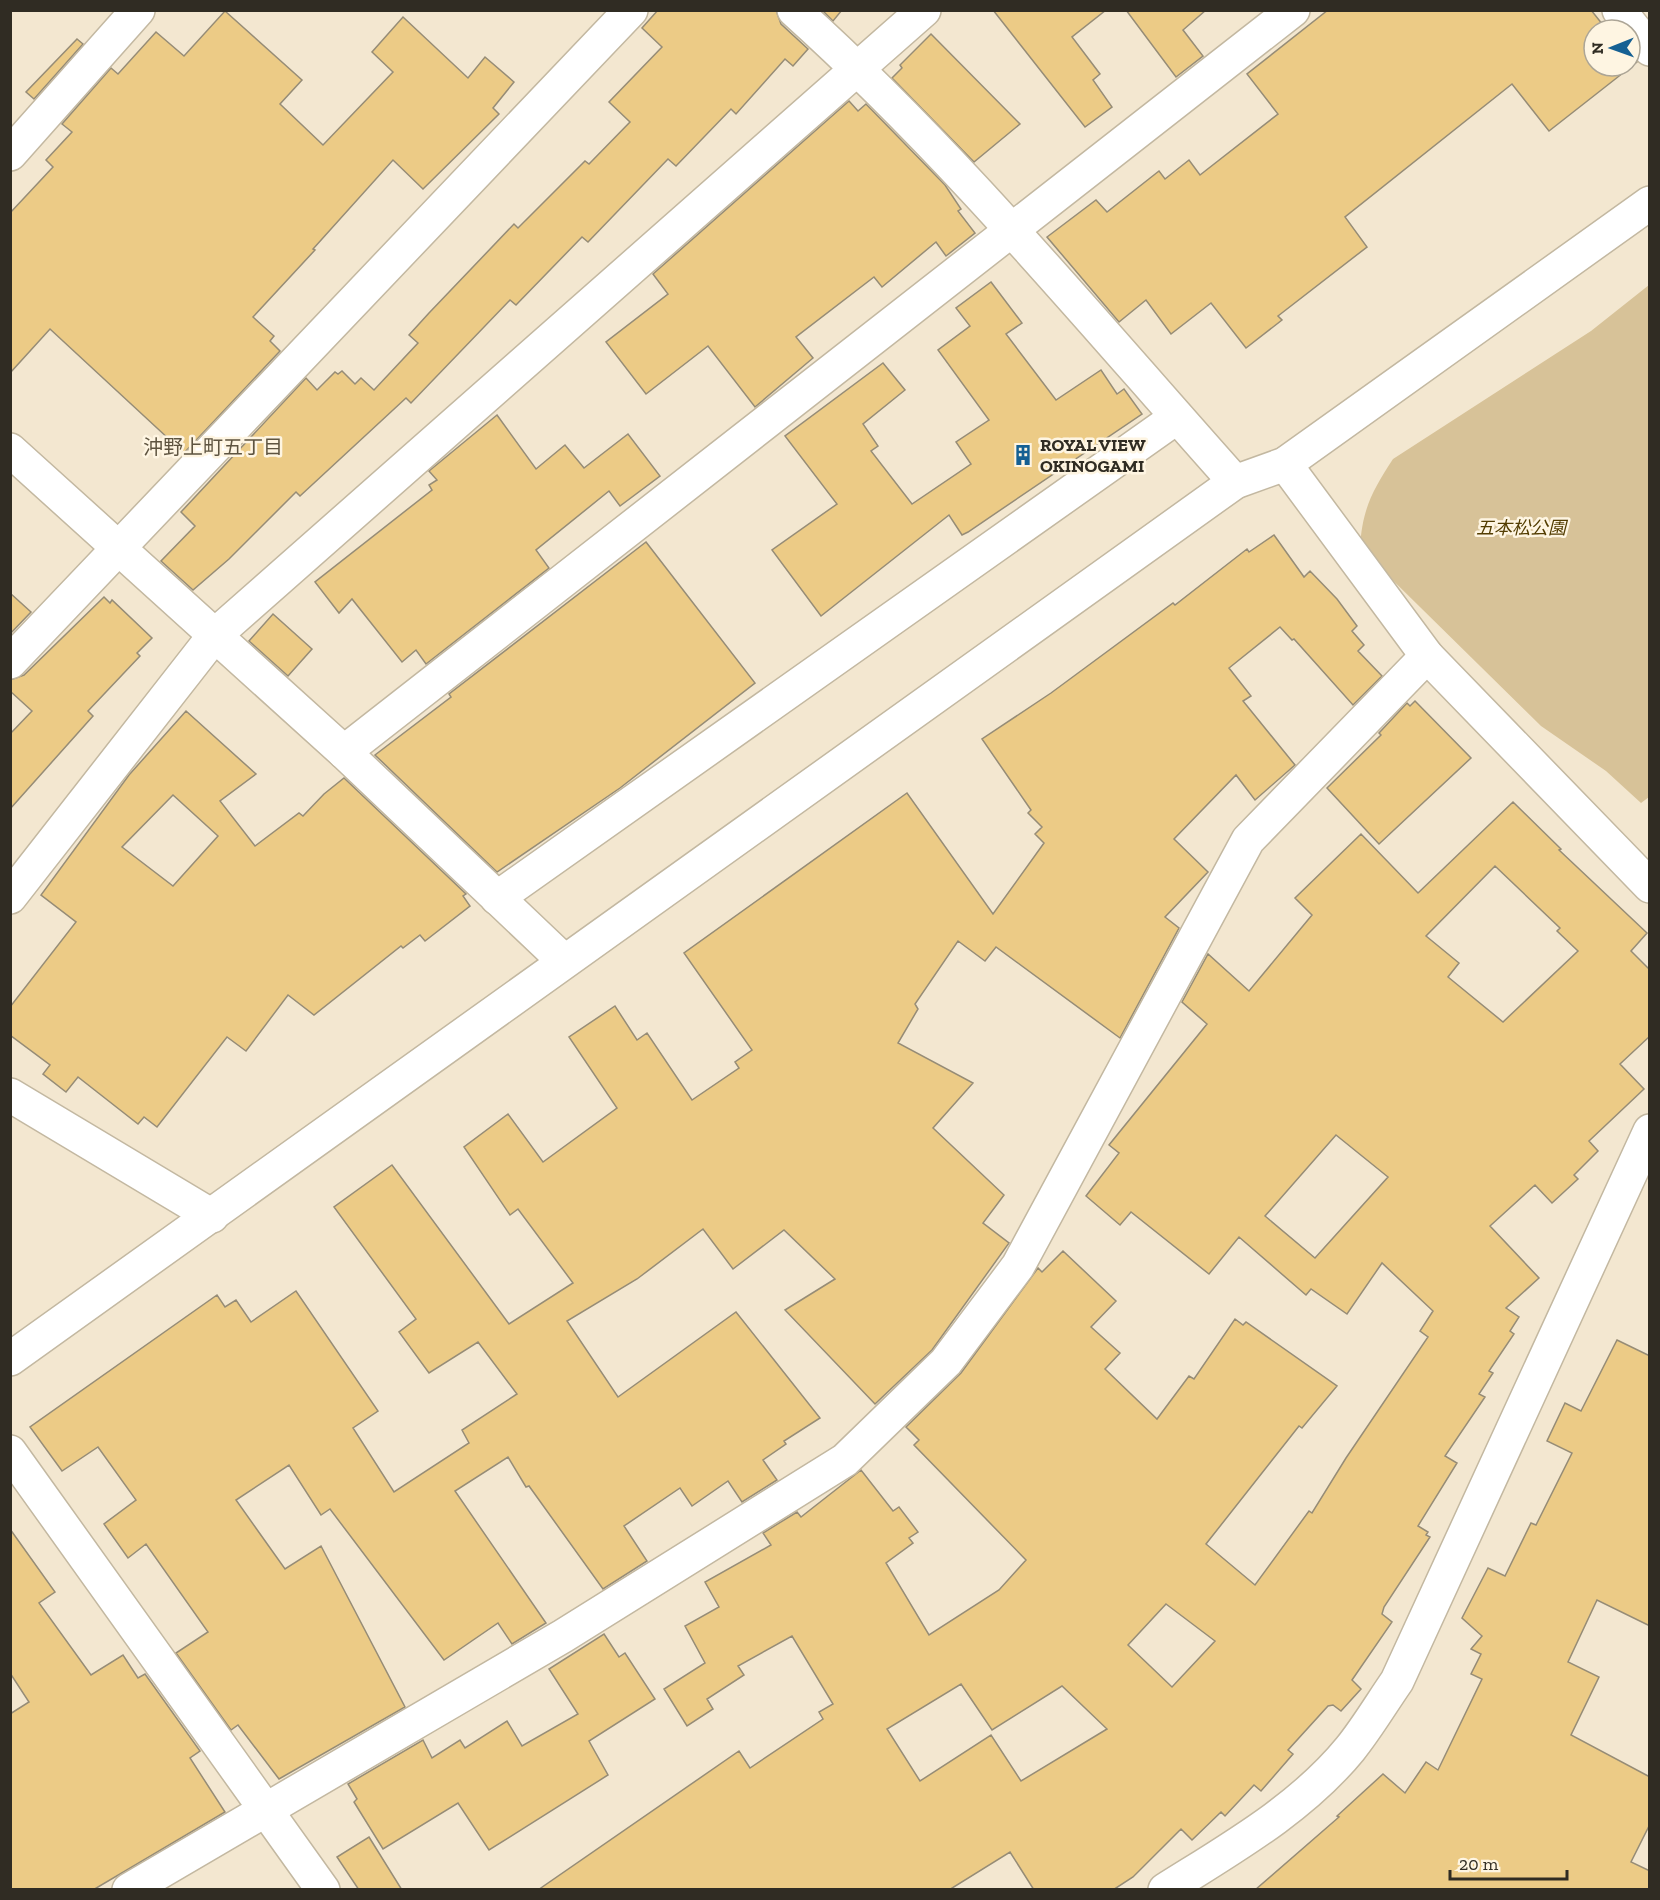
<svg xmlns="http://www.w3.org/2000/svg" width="1660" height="1900" font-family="'Zilla Slab','Noto Sans JP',serif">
	<rect width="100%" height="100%" fill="#f3e7d0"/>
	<!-- green -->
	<path fill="#d7c298" d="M1649 285V797L1641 803 1606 771 1541 726 1360 548C1362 510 1372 491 1393 459L1591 331Z"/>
	<!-- building -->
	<g fill="#eccb86" stroke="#968c76" stroke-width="1.5" fill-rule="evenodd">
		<path d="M658 10H776L781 24 808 49 793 66 785 59 736 114 731 109 676 166 668 159 588 242 582 237 516 305 510 300 411 403 406 398 300 496 296 492 229 559 193 590 161 561 195 526 181 512 306 378 317 390 335 372 338 374 342 371 355 384 361 378 374 390 418 343 409 335 429 313 514 224 518 228 585 161 589 164 630 122 609 102 662 47 642 28Z"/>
		<path d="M822 10H842L833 21Z"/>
		<path d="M993 10H1106L1072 37 1100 74 1093 80 1112 107 1085 127Z"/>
		<path d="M1126 10H1206L1183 30 1203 56 1176 77Z"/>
		<path d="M1328 10H1591L1607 30H1594V66H1630V54L1637 62 1549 131 1512 84 1345 217 1367 247 1278 316 1282 320 1246 348 1211 303 1171 334 1146 300 1119 322 1047 237 1096 200 1107 212 1159 171 1165 179 1189 160 1200 175 1278 114 1247 74Z"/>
		<path d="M225 11 302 80 280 104 323 145 393 72 372 52 403 17 468 78 485 57 514 82 493 108 499 114 423 189 393 160 313 249 315 250 253 317 274 336 270 341 280 351 184 453 50 329 10 373V213L53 167 46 160 72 132 62 124 111 68 118 74 156 32 184 56Z"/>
		<path d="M931 34 1020 124 974 162 892 78 902 68 900 65Z"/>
		<path d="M77 39 83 44 34 99 26 92Z"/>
		<path d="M849 101 858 111 866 104 945 185 961 209 958 211 975 233 946 256 936 242 882 287 874 277 796 337 813 358 755 407 708 346 646 394 606 342 668 294 653 274Z"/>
		<path d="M991 282 1022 323 1006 334 1056 400 1101 370 1117 394 1124 389 1142 414 968 532 962 535 949 515 821 616 772 550 837 504 785 436 883 363 905 390 863 424 878 446 871 451 912 504 971 464 956 442 989 420 938 350 970 326 956 308Z"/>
		<path d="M497 415 536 469 565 445 584 468 628 434 660 476 620 506 609 491 536 550 549 568 426 664 416 650 402 662 352 599 339 613 315 582 432 490 429 485 437 480 429 471Z"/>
		<path d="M1274 535 1304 577 1310 571 1337 599 1357 626 1352 631 1364 645 1358 651 1382 676 1353 705 1294 639 1292 640 1280 627 1229 668 1251 696 1243 701 1295 765 1255 800 1236 775 1174 839 1208 872 1165 917 1179 928 1120 1038 996 947 985 961 958 941 915 1004 918 1009 898 1043 973 1083 933 1128 1004 1195 983 1223 1009 1243 932 1350 875 1404 785 1310 835 1279 784 1230 733 1269 703 1229 637 1279 567 1321 618 1397 736 1312 820 1418 784 1441 786 1444 763 1460 777 1480 742 1502 728 1481 692 1506 680 1488 624 1526 647 1561 603 1589 529 1486 526 1487 508 1457 455 1491 546 1623 512 1644 498 1623 444 1660 330 1509 321 1515 289 1465 236 1500 285 1569 321 1546 405 1707 279 1779 238 1725 231 1730 176 1653 208 1632 146 1544 128 1558 104 1524 136 1500 98 1447 62 1471 30 1427 217 1295 225 1307 236 1300 251 1322 296 1291 378 1411 353 1428 394 1492 469 1443 462 1430 517 1394 478 1342 429 1373 399 1332 416 1319 334 1207 392 1165 509 1324 573 1283 518 1209 510 1215 464 1147 508 1114 543 1162 617 1108 569 1037 615 1006 637 1040 647 1033 692 1100 739 1068 735 1062 752 1050 684 953 907 793 993 914 1044 843 1035 834 1042 827 1028 813 1031 810 982 739 1051 693 1173 603 1175 605 1247 549 1249 552Z"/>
		<path d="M646 542 755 683 620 788 497 872 375 755 451 697 449 694Z"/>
		<path d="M10 593 31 612 10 634Z"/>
		<path d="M104 597 110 603 112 600 152 638 137 653 140 656 88 711 93 716 10 809V734L32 711 10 691V680L24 675Z"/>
		<path d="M273 614 312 649 288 676 249 641Z"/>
		<path d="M1415 701 1471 758 1379 844 1327 788 1381 735 1379 733 1407 703 1410 706Z"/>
		<path d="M186 711 256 774 220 801 255 846 299 813 303 816 324 794 344 778 466 894 463 896 470 906 425 941 420 935 403 948 401 946 314 1015 288 995 246 1051 227 1037 157 1127 144 1117 138 1124 78 1077 66 1092 43 1074 50 1065 10 1035V1007L76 922 41 895 129 775ZM173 795 218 836 173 886 122 847Z"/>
		<path d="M1513 802 1561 849 1559 850 1647 933 1631 951 1650 970V1036L1620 1064 1644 1089 1589 1141 1598 1151 1574 1175 1578 1179 1552 1203 1535 1185 1490 1226 1539 1278 1506 1308 1519 1317 1510 1331 1514 1334 1489 1371 1493 1373 1479 1394 1485 1397 1445 1456 1457 1463 1418 1526 1428 1532 1426 1535 1430 1537 1384 1607 1382 1614 1392 1622 1352 1680 1361 1689 1341 1711 1333 1705 1328 1706 1288 1750 1293 1754 1261 1791 1254 1785 1225 1816 1221 1812 1192 1840 1181 1829 1133 1877 1113 1890H1034L1010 1852 949 1890H538L739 1751 750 1768 823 1719 819 1712 833 1704 792 1636 738 1666 744 1675 707 1699 713 1709 687 1726 664 1689 705 1663 685 1626 719 1607 705 1582 771 1545 763 1533 797 1512 801 1517 861 1470 893 1511 899 1507 918 1532 909 1538 913 1543 886 1563 929 1635 999 1590 1026 1560 914 1445 919 1440 906 1427 961 1373 1038 1268 1042 1272 1063 1251 1116 1301 1091 1327 1120 1353 1105 1369 1157 1419 1189 1376 1194 1379 1235 1319 1243 1325 1246 1322 1337 1386 1302 1428 1299 1426 1206 1544 1255 1585 1309 1511 1312 1513 1346 1458 1428 1337 1420 1331 1433 1311 1382 1263 1347 1314 1311 1289 1306 1295 1239 1237 1209 1274 1131 1212 1120 1225 1086 1196 1119 1153 1109 1145 1207 1024 1182 1002 1208 954 1249 991 1312 915 1295 898 1361 834 1418 893ZM1495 866 1560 928 1557 931 1578 951 1503 1022 1448 977 1459 963 1426 936ZM1336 1135 1388 1177 1315 1258 1265 1216ZM1166 1604 1215 1641 1172 1687 1128 1645ZM961 1684 992 1730 1062 1686 1107 1729 1021 1781 991 1735 920 1781 887 1729Z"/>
		<path d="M1617 1340 1650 1356V1626L1597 1600 1568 1662 1599 1677 1571 1735 1650 1777V1824L1631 1862 1650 1871V1890H1255L1339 1817 1337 1816 1383 1774 1405 1793 1426 1762 1438 1770 1482 1679 1471 1674 1481 1654 1471 1649 1482 1636 1462 1618 1488 1568 1505 1576 1531 1523 1536 1525 1572 1453 1547 1441 1565 1403 1581 1411Z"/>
		<path d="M10 1529 55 1592 39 1603 91 1675 123 1655 138 1678 145 1674 200 1751 190 1758 225 1812 93 1890H10V1714L29 1702 10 1673Z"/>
		<path d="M604 1634 619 1657 625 1653 655 1699 589 1741 608 1775 489 1850 458 1803 383 1849 354 1802 357 1799 348 1784 423 1740 432 1758 460 1740 465 1748 507 1721 522 1746 578 1714 549 1669Z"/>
		<path d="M369 1837 402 1890H359L337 1857Z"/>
	</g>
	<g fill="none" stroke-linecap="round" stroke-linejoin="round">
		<defs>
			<g id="minor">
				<path d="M794 10C954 154 1092 322 1235 482"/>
				<path d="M1619 10 1650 49"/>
				<path d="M10 154 138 10"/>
				<path d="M10 450 344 752 564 961"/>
				<path d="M1285 464 1427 656 1650 886"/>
				<path d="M10 662 631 10"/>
				<path d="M344 752 1293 10"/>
				<path d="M10 897 214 636 924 10"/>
				<path d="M497 898 1177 417"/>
				<path d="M10 1095 212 1216"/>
				<path d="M10 1359 1235 482 1285 464 1650 203"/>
				<path d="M10 1452 323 1890"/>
				<path d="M129 1890 563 1636 845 1460 946 1362 1018 1266 1248 840 1427 656"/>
				<path d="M1165 1890C1230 1849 1301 1809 1350 1749 1367 1728 1381 1704 1397 1681L1650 1131"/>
			</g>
		</defs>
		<!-- minor casing -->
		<use href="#minor" stroke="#c3b8a1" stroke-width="36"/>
		<!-- minor -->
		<use href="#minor" stroke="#fff" stroke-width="33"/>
	</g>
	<!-- icons -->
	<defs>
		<symbol id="building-bare" viewBox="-9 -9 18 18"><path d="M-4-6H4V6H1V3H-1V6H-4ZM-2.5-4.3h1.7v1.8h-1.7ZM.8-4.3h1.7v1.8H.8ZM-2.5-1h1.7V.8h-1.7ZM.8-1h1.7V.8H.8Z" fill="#156093" stroke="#fef5e2" stroke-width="2.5" paint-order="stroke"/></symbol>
	</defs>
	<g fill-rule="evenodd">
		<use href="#building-bare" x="1008" y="440" width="30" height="30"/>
	</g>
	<g text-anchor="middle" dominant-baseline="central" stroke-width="5" stroke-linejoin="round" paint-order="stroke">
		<!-- poi labels -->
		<g font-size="18" font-weight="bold" fill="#302c23" stroke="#fef5e2" text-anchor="start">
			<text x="1040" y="445">ROYAL VIEW<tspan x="1040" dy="21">OKINOGAMI</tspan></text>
		</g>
		<!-- park labels -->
		<g font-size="18" font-style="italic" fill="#533d02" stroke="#fef5e2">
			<text x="1521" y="528">五本松公園</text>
		</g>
		<!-- neighbourhood labels -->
		<g font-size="20" fill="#5e5440" stroke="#fef5e2">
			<text x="213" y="447">沖野上町五丁目</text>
		</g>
	</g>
	<!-- border -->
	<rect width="1660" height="1900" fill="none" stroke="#302c23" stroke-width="24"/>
	<!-- north arrow -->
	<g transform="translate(1612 48) rotate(269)"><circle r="28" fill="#fef5e2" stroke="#aca596" stroke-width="1.5"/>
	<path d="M0-4.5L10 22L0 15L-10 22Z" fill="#156093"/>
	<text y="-9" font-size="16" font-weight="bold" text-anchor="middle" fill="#302c23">N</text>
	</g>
	<!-- scale -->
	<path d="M1450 1870v9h117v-9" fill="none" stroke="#302c23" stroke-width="3"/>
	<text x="1459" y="1870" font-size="18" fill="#302c23" stroke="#fef5e2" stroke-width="4.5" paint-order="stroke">20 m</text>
</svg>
